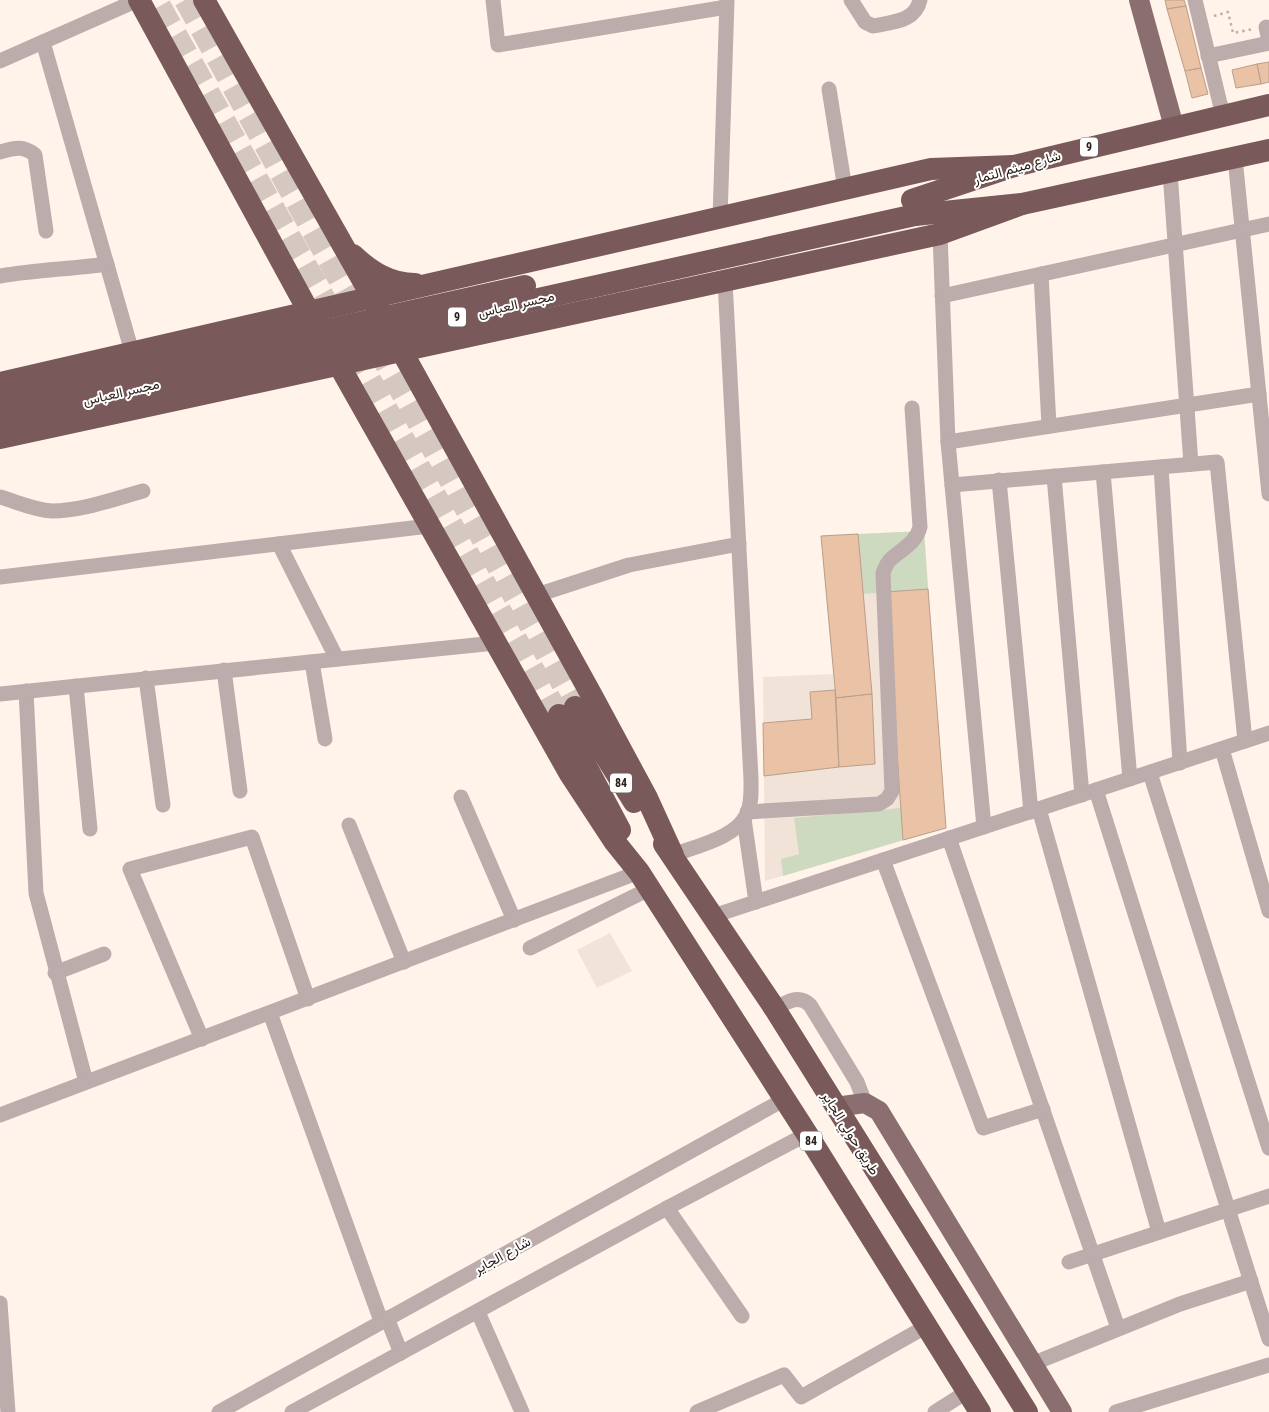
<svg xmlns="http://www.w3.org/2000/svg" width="1269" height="1412" font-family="'Roboto Condensed',Vazirmatn,sans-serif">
	<rect width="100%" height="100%" fill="#fff3ea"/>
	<!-- built -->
	<g fill="#f2e3d9">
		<path d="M924 531 946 828 765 881 763 677 833 674 821 536Z"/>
		<path d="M610 933 632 971 597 988 577 950Z"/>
	</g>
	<!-- green -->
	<g fill="#cedabf">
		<path d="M924 531 928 589 863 594 858 534Z"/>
		<path d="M901 808 903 840 783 876 781 859 799 854 794 818Z"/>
	</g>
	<!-- building -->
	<g fill="#eac2a5" stroke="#ba9e8a">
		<path d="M1165 0H1184L1186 6 1167 9Z"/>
		<path d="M1186 6 1201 68 1185 71 1167 9Z"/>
		<path d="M1269 62V82L1261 84 1257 64Z"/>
		<path d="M1257 64 1261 84 1236 88 1232 70Z"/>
		<path d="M1201 68 1208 94 1192 98 1185 71Z"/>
		<path d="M858 534 872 694 836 698 821 536Z"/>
		<path d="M928 589 946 828 903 840 886 592Z"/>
		<path d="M835 690 839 767 764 776 763 723 812 719 810 692Z"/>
		<path d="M872 694 875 764 839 767 836 698Z"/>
	</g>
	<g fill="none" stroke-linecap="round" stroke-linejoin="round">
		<!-- highway-tunnel -->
		<g stroke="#d4c8c0" stroke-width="22" stroke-dasharray="22 11" stroke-linecap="butt">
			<path d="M185 0 575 707"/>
			<path d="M160 6 559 715"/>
		</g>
		<!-- path -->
		<path stroke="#bbafa6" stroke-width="2.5" stroke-dasharray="2.5 4" stroke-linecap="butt" d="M1214 16 1228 12 1233 33 1253 29"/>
		<!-- minor -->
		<g stroke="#bcacac" stroke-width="15">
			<path d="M493 0 498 45 726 7"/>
			<path d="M851 0 865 22 873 26C892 22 915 22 920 0"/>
			<path d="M1195 0 1223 116"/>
			<path d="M1266 27 1269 41"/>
			<path d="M43 42 132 352"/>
			<path d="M1208 56 1269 43"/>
			<path d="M0 61 138 0"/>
			<path d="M829 89 845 189"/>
			<path d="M0 152C14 148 23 145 35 155L46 231"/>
			<path d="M1235 158 1269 494"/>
			<path d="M1170 172 1191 464"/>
			<path d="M720 218 727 0"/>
			<path d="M940 234 948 442 984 827"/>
			<path d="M1041 274 1049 426"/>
			<path d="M0 276C36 270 71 269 107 264"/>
			<path d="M942 296 1269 224"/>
			<path d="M948 442 1259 394"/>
			<path d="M1161 467 1180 763"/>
			<path d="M1103 472 1130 779"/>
			<path d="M1054 476 1082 795"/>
			<path d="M999 480 1031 812"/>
			<path d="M952 485 1217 462 1245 741"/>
			<path d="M0 497C17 502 34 510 52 511 82 511 114 499 143 491"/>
			<path d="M279 544 337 659"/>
			<path d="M0 577 429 526"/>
			<path d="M537 595 629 565 739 544"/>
			<path d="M312 662 325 739"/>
			<path d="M224 670 240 791"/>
			<path d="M146 678 163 805"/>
			<path d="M76 686 90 829"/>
			<path d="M26 691 36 893 86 1082"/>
			<path d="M0 694 495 643"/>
			<path d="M1222 749 1269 911"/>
			<path d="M1150 773 1269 1148"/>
			<path d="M1096 790 1269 1339"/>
			<path d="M461 797 514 920"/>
			<path d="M1039 809 1159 1232"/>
			<path d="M747 812 879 804 887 799 892 791 883 573C885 568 887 562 891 559 903 548 916 543 920 527L912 408"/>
			<path d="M744 819 756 902"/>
			<path d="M349 825 404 962"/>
			<path d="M949 838 1118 1328"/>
			<path d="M673 855C696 846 736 838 747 814 752 803 751 791 751 779L725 281"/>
			<path d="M883 860 983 1128 1043 1109"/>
			<path d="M713 916 1269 733"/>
			<path d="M530 948 649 889"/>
			<path d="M55 973 104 954"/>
			<path d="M775 1009C787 1002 798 994 810 1005L857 1082 865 1103"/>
			<path d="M270 1013 381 1321"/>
			<path d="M202 1039 130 869 252 837 308 999"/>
			<path d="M0 1115 639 872"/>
			<path d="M667 1208 742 1316"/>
			<path d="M1069 1262 1269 1196"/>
			<path d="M0 1303 8 1412"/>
			<path d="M478 1312 522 1412"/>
			<path d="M387 1318 401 1353"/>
			<path d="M1032 1364 1180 1304 1251 1281"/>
			<path d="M219 1412 785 1099"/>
			<path d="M292 1412 667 1208 807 1134"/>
			<path d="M697 1412 784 1375 801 1397 927 1326"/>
			<path d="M935 1412 968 1391"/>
			<path d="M1116 1412 1269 1365"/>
		</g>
		<!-- major -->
		<g stroke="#8b6e6f" stroke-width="20">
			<path d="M1139 0 1174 127"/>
			<path d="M835 1107 865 1103 879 1111 1062 1412"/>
		</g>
		<!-- highway -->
		<g stroke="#79595a" stroke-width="22">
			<path d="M139 0 309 312 570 774 614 841 639 872 807 1134 980 1412"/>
			<path d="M204 0 379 309"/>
			<path d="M912 200 1014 166 1269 105"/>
			<path d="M915 215 1022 204 1269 150"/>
			<path d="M353 255C371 272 390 284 415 284"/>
			<path d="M395 339 591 694 647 798 673 855"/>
			<path d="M0 383 931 169 1014 166"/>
			<path d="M0 438 940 234 1022 204"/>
			<path d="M575 707 634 802"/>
			<path d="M559 715 620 830"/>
			<path d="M664 844 775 1009 1027 1412"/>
		</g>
		<!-- highway-bridge -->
		<g stroke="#79595a" stroke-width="22">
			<path d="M0 403 525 286"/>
			<path d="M0 419 915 215"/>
		</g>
	</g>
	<g text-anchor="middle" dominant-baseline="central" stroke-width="4" stroke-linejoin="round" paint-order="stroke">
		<!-- shield labels -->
		<g fill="#fff" stroke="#69625c" stroke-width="1">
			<rect x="1080" y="137.5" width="18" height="19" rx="4"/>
			<rect x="448" y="307.5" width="18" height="19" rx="4"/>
			<rect x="610" y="773.5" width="22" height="19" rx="4"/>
			<rect x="800" y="1131.5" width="22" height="19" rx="4"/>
		</g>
		<g font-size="12" font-weight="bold" fill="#291e16">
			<text x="1089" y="147">9</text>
			<text x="457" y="317">9</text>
			<text x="621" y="783">84</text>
			<text x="811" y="1141">84</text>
		</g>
		<!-- street labels -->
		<g font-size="14" fill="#291e16" stroke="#fff">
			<text transform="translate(1017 167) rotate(-16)">شارع ميثم التمار</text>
			<text transform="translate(516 304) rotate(-13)">مجسر العباس</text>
			<text transform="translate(121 392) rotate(-13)">مجسر العباس</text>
			<text transform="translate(851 1133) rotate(58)">طريق حولي الجاير</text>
			<text transform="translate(502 1255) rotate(-29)">شارع الجاير</text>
		</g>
	</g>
</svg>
